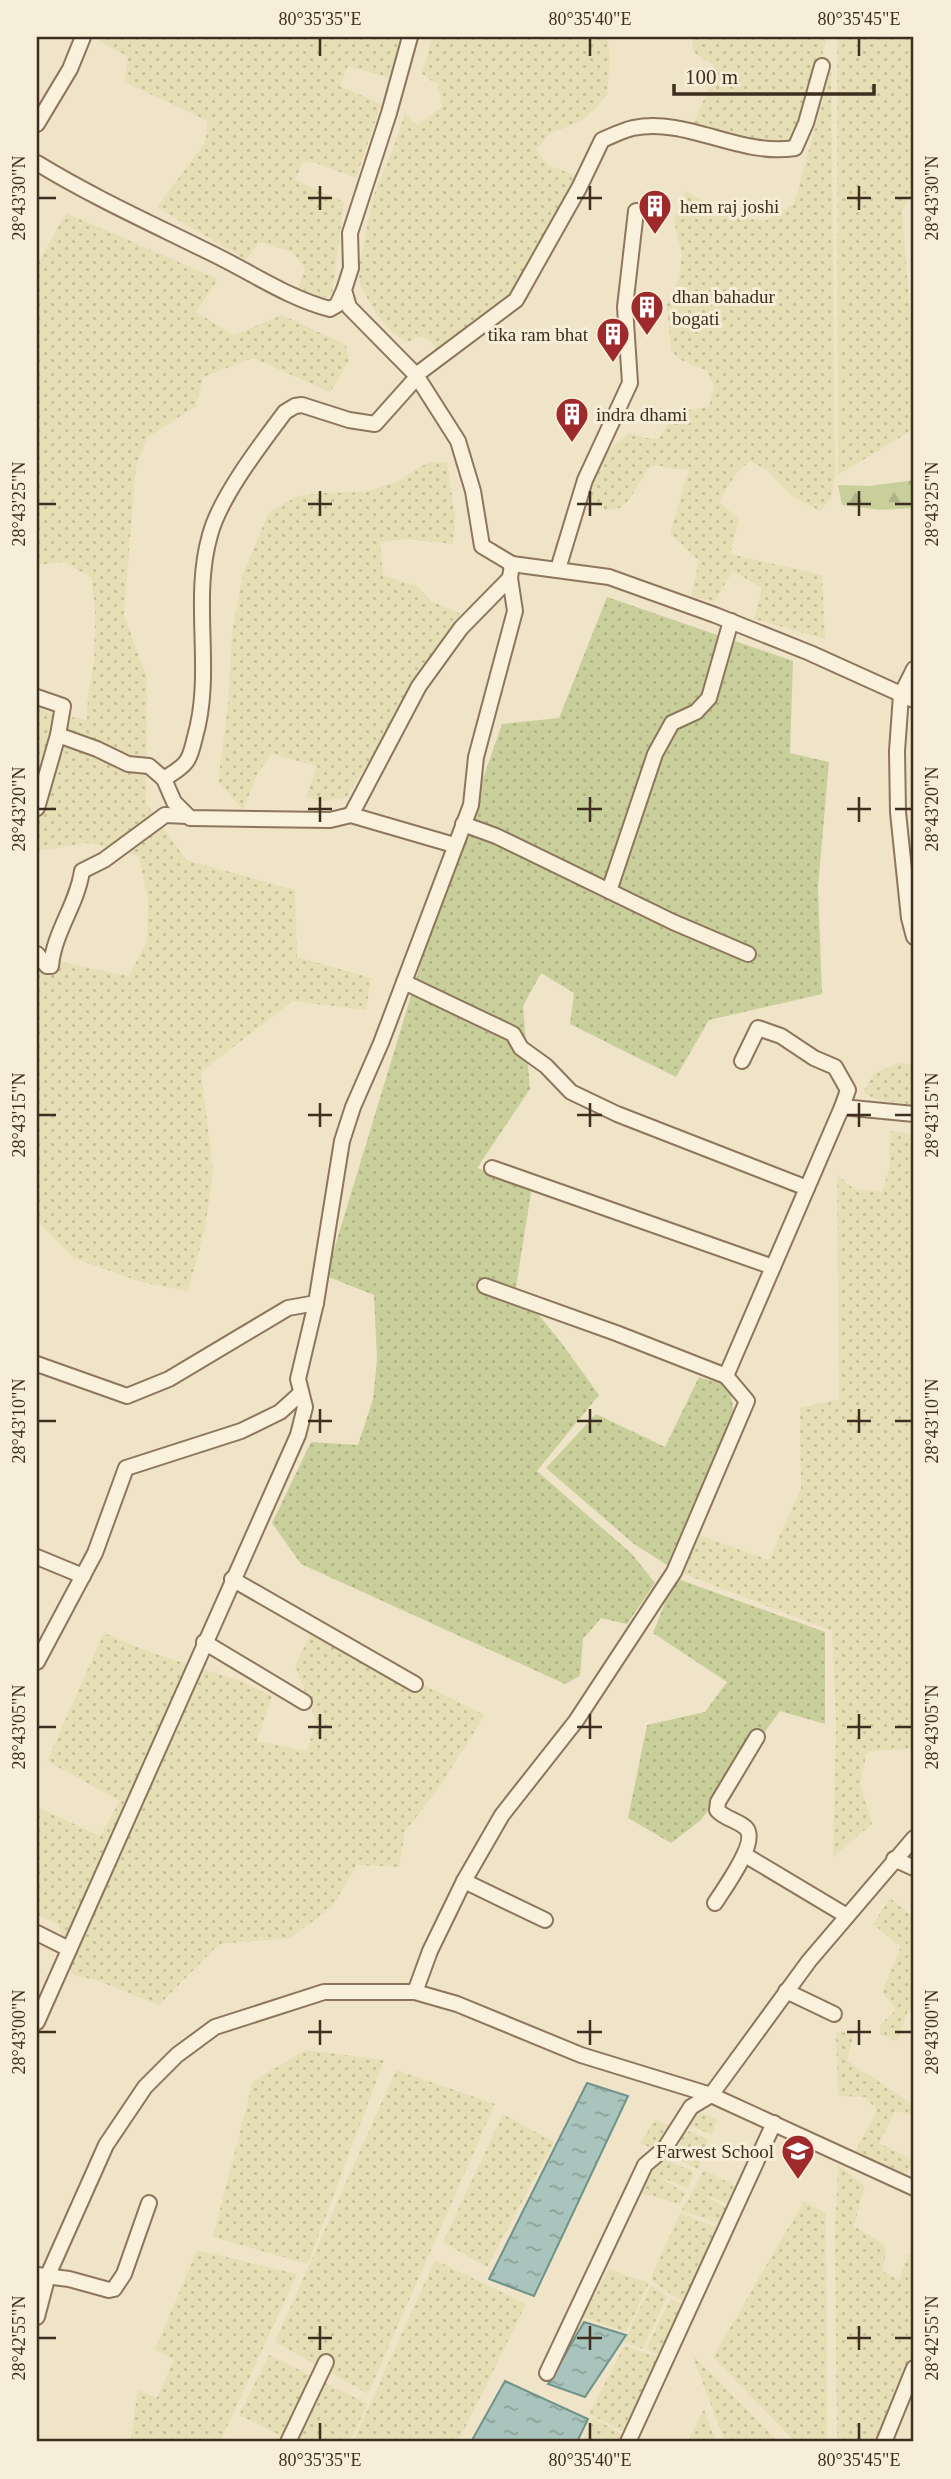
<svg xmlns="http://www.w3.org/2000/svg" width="951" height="2479" font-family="'Times New Roman',serif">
	<defs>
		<pattern id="farmland-dots" width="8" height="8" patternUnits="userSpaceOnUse" patternTransform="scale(1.75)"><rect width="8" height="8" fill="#e6deb5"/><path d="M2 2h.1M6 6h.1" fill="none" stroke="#c6bf9b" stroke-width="1.8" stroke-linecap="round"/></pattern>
		<pattern id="grass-dots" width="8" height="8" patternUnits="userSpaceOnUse" patternTransform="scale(1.75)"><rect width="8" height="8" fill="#c9cf9b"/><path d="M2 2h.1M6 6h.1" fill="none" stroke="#aeb285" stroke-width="1.8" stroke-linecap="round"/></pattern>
		<pattern id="forest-firs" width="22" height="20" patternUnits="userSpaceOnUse" patternTransform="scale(1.75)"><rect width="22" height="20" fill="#c9cf9b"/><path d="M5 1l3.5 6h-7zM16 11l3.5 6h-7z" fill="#aeb285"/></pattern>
		<pattern id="water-ripples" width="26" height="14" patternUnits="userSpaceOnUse" patternTransform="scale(1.75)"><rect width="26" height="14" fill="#a9c4bc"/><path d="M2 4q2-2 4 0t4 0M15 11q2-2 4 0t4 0" fill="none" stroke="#8ba098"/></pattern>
	</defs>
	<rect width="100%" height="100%" fill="#f0e4c8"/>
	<!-- farmland -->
	<g fill="url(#farmland-dots)">
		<path d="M97 37H403L390 78 348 66 340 86 381 104 356 178 316 163 303 162 295 180 344 202 332 294 323 298 298 288 305 268 292 252 259 242 246 260 157 207 205 143 208 121 124 82 128 57 102 42Z"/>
		<path d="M432 37H607L610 58 607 95 592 112 581 121 549 134 536 150 548 165 577 176 566 203 516 292 438 352 430 340 418 336 407 343 393 333 377 315 361 287 358 269 374 195 393 149 405 113 417 125 442 107 438 85 422 74Z"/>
		<path d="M692 37H827L804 121 792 148H766L692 126 706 95 714 65 693 52Z"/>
		<path d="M837 37H914V192L902 211 910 311 914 429 838 475Z"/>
		<path d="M831 70 835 476 831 498 820 511 793 497 767 470 750 461 736 473 719 502 739 519 730 554 822 575 825 639 754 619 762 588 733 571 714 602 691 596 699 561 670 534 689 469H675L656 465 647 470 629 500 620 508 605 510 593 504 587 493 606 452 629 433 647 438H659L669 423 654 417 649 408 688 410 709 407 714 386 707 371 681 360 671 351 667 305 679 279 682 255 674 221 686 191 727 215 765 221 794 204Z"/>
		<path d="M66 213 218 279 196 312 234 335 282 315 346 345 349 361 330 392 253 358 203 377 196 406 148 437 136 466 124 615 147 678 146 803 186 860 295 890 297 957 371 978 366 1010 293 1001 201 1072 213 1170 205 1229 188 1291 141 1282 74 1258 37 1221V946L56 961 129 976 147 941 148 901 139 856 88 843 37 851V706L50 713 87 720 88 695 94 662 95 613 92 578 64 562 37 565V265Z"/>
		<path d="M429 462H447L455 517 453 544 407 539 380 542 383 575 417 586 431 601 461 614 346 798 320 801 306 797 317 766 272 754 258 772 243 810 218 781 228 706 232 632 243 574 269 512 298 496 322 493 365 492 394 483Z"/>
		<path d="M900 1063 914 1064V1105L879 1100 863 1093 874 1073Z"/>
		<path d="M889 1131 914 1134V1749L867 1751 860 1785 872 1824 833 1857 836 1724 832 1631 679 1572 696 1534 769 1560 801 1488 800 1408 839 1399 837 1175 854 1189 882 1192 890 1166Z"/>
		<path d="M313 1631 485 1715 436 1792 405 1831 399 1867 357 1865 332 1907 290 1938 219 1944 159 2005 96 1980 72 1975 58 1924 37 1915V1807L100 1836 120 1801 47 1761 104 1633 152 1653 238 1680 272 1696 257 1741 307 1751 316 1721 295 1665Z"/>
		<path d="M890 1898 914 1918V2009L908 2010 897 2041 880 2035V2025L896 2010 882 1992 901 1947 873 1924Z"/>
		<path d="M836 2032 854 2033 847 2061 911 2103 914 2099V2116L895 2111 879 2143 914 2160 907 2174 855 2152 877 2110 865 2097 838 2096Z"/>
		<path d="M306 2050 384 2060 308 2264 213 2237 253 2081Z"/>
		<path d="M396 2070 495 2104 368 2394 275 2342Z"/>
		<path d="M695 2111 717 2119 712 2135 686 2124Z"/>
		<path d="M503 2114 554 2142 487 2267 443 2242Z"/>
		<path d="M655 2120 679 2130 671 2153 640 2144Z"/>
		<path d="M685 2130 708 2139 698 2169 675 2158Z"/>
		<path d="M666 2160 694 2172 688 2188 657 2176 685 2193 680 2204 641 2193 651 2172Z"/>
		<path d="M838 2165 865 2186 854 2226 883 2244 886 2249 883 2271 899 2280 908 2254 914 2255V2353L876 2442H837L835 2234Z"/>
		<path d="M704 2170 738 2187 731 2205 700 2193 730 2210 724 2226 682 2210Z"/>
		<path d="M804 2201 826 2213 827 2442H795L713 2357Z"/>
		<path d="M680 2213 722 2229 686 2304 650 2280Z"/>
		<path d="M197 2250 297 2274 220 2442H130L138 2390 157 2398 174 2359 155 2350Z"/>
		<path d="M435 2260 526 2304 458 2442H353Z"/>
		<path d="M609 2269 649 2283 626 2332 582 2317Z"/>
		<path d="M651 2285 667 2296 643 2349 624 2342Z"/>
		<path d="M671 2298 687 2308 665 2358 646 2349Z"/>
		<path d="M624 2346 663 2359 630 2435 589 2414Z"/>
		<path d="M692 2354 779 2442H725Z"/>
		<path d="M269 2355 368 2404 349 2442H294L239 2415Z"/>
		<path d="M704 2409 716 2442H688Z"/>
		<path d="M593 2418 629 2438 627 2442H582Z"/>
	</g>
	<!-- grass -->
	<g fill="url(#grass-dots)">
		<path d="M607 597 793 661 790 753 829 762 818 887 822 994 709 1020 676 1077 570 1024 574 993 541 973 523 1006 530 1089 477 1168 532 1186 516 1287 560 1341 599 1395 537 1471 632 1554 655 1583 627 1624 601 1618 583 1639 580 1676 565 1684 301 1564 272 1523 311 1442 358 1445 373 1399 377 1359 374 1295 326 1276 434 920 502 724 559 718Z"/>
		<path d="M699 1377 729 1386 734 1412 667 1565 634 1544 546 1468 596 1414 665 1447Z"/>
		<path d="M675 1578 825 1632V1724L780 1711 701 1820 671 1843 628 1818 647 1725 705 1712 727 1682 653 1633Z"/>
	</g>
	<!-- forest -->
	<path fill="url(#forest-firs)" d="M914 480V508L880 510 842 505 838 485 870 486Z"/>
	<!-- water -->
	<g fill="url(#water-ripples)" stroke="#6f938a" stroke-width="2">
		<path d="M587 2083 628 2096 534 2296 489 2279Z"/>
		<path d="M584 2322 626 2335 585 2397 548 2384Z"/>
		<path d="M505 2381 588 2419 577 2442H471Z"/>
	</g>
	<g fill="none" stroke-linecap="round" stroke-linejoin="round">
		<defs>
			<g id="minor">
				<path d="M410 37 389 113 350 233 351 268 344 290 349 307 416 375 458 441 473 491 482 546 512 564 609 577 715 615 810 653 914 700"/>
				<path d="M37 124 70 69 83 37"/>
				<path d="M37 163C96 199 157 226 219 257 255 275 291 299 330 309L337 305 344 290"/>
				<path d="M416 375 516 300 579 188 602 140C612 136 623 130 633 128 688 117 739 157 795 148L806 123 822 66"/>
				<path d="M558 569 585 480 630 383 625 307 636 211"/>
				<path d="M914 669 901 695 897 751 898 812 909 918 914 937"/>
				<path d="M37 697 63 706 58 735 97 749 128 764 149 766 164 779 174 802 190 818 330 820 351 815 454 845"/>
				<path d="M164 779C171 774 181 769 186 762 191 756 193 745 195 737 214 671 191 601 210 535 220 497 261 444 285 412L295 406 302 405 349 420 375 424 417 377"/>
				<path d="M37 808 58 735"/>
				<path d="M351 815 419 686 461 628 510 578"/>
				<path d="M463 824 496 836 673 922 748 954"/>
				<path d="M609 891 655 754 672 723 696 712 709 698 731 621"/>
				<path d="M37 954 47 966H51C54 932 77 905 82 871L104 860 165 815 188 816"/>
				<path d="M404 982 513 1034 521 1048 546 1066 571 1092 617 1114 807 1188"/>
				<path d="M742 1061 758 1028 781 1036 814 1058 835 1067 848 1090 842 1107"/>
				<path d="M492 1168 773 1267"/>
				<path d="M485 1286 616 1333 726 1376"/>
				<path d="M37 1364 127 1396 169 1379 288 1308 316 1303"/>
				<path d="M37 1557 83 1576"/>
				<path d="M232 1579 415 1684"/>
				<path d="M204 1642 304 1702"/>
				<path d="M37 1662 95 1553 126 1468 241 1431 280 1412 301 1393"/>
				<path d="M745 1855 847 1916"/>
				<path d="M894 1859 914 1868"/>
				<path d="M464 1881 545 1920"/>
				<path d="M715 1903C723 1890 759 1842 746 1828 737 1820 725 1819 717 1810L718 1802 757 1737"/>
				<path d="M37 1933 69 1949"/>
				<path d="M786 1991 834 2014"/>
				<path d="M415 1992 430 1951 464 1881 502 1815 576 1721 674 1572 747 1401 726 1376 842 1107 914 1114"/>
				<path d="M37 2022 298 1435 305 1407 298 1379 316 1303 342 1141 353 1107 381 1043 471 805 476 757 515 611 510 578 512 564"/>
				<path d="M37 2275 69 2279 109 2290 114 2289 124 2274 149 2203"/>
				<path d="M37 2317 48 2275 106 2145 145 2087 177 2055 215 2027 324 1992H415L457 2004 581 2055 711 2095 914 2188"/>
				<path d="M547 2373 645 2165 665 2148 691 2107 711 2095 809 1961 914 1838"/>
				<path d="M288 2442 326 2362"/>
				<path d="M628 2442 774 2123"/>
				<path d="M884 2442 914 2368"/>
			</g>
		</defs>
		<!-- minor casing -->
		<use href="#minor" stroke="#8d765c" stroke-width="18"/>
		<!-- minor -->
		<use href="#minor" stroke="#faf1dc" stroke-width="14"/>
	</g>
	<!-- ticks -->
	<path fill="none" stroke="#3d2e20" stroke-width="2.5" d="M320 38V56M590 38V56M859 38V56M320 186V210M590 186V210M859 186V210M38 198H56M308 198H332M577 198H602M847 198H871M895 198H912M320 491V516M590 491V516M859 491V516M38 504H56M308 504H332M577 504H602M847 504H871M895 504H912M320 797V822M590 797V822M859 797V822M38 809H56M308 809H332M577 809H602M847 809H871M895 809H912M320 1103V1127M590 1103V1127M859 1103V1127M38 1115H56M308 1115H332M577 1115H602M847 1115H871M895 1115H912M320 1409V1433M590 1409V1433M859 1409V1433M38 1421H56M308 1421H332M577 1421H602M847 1421H871M895 1421H912M320 1714V1739M590 1714V1739M859 1714V1739M38 1727H56M308 1727H332M577 1727H602M847 1727H871M895 1727H912M320 2020V2045M590 2020V2045M859 2020V2045M38 2032H56M308 2032H332M577 2032H602M847 2032H871M895 2032H912M320 2326V2350M590 2326V2350M859 2326V2350M38 2338H56M308 2338H332M577 2338H602M847 2338H871M895 2338H912M320 2423V2440M590 2423V2440M859 2423V2440"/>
	<!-- icons -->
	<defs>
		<symbol id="building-pin" viewBox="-11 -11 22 30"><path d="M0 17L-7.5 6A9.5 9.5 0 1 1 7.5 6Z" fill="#9e2a2b" stroke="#f7eed8"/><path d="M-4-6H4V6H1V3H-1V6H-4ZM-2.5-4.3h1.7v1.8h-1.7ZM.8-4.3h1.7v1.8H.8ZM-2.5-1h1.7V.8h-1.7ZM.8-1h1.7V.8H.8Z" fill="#fff"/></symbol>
		<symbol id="school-pin" viewBox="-11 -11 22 30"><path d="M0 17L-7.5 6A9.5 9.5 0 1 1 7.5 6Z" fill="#9e2a2b" stroke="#f7eed8"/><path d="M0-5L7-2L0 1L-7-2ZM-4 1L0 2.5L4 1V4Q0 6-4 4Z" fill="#fff"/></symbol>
	</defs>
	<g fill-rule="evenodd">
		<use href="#building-pin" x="636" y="187" width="38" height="52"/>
		<use href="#building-pin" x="628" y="288" width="38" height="52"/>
		<use href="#building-pin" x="594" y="315" width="38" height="52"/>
		<use href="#building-pin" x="553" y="395" width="38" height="52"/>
		<use href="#school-pin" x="779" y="2132" width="38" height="52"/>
	</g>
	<g text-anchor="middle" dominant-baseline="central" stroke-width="6" stroke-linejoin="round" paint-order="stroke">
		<!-- poi labels -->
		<g font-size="19" fill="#3d2e20" stroke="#f7eed8" text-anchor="start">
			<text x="680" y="206">hem raj joshi</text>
			<text x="672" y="296">dhan bahadur<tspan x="672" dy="22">bogati</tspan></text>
			<text x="588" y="334" text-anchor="end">tika ram bhat</text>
			<text x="596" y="414">indra dhami</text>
			<text x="774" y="2151" text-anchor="end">Farwest School</text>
		</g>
	</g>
	<!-- border -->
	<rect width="951" height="2479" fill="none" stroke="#f7eed8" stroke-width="77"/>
	<!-- scale -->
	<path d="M674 84v10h200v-10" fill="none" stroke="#3d2e20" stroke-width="3.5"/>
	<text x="685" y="84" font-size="21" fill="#3d2e20" stroke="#f7eed8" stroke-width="5" paint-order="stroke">100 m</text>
	<rect x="38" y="38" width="874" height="2402" fill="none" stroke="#3d2e20" stroke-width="2.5"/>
	<g font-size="18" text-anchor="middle" fill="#3d2e20">
		<text x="320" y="25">80°35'35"E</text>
		<text x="590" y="25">80°35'40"E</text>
		<text x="859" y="25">80°35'45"E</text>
		<text transform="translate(19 198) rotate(-90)" y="6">28°43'30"N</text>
		<text transform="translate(932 198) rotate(-90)" y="6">28°43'30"N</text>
		<text transform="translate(19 504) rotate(-90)" y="6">28°43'25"N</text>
		<text transform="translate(932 504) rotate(-90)" y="6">28°43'25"N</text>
		<text transform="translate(19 809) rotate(-90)" y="6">28°43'20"N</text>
		<text transform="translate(932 809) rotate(-90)" y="6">28°43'20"N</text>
		<text transform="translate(19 1115) rotate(-90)" y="6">28°43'15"N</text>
		<text transform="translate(932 1115) rotate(-90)" y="6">28°43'15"N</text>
		<text transform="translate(19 1421) rotate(-90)" y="6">28°43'10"N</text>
		<text transform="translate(932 1421) rotate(-90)" y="6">28°43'10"N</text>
		<text transform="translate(19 1727) rotate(-90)" y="6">28°43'05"N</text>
		<text transform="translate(932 1727) rotate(-90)" y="6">28°43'05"N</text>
		<text transform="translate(19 2032) rotate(-90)" y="6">28°43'00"N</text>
		<text transform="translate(932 2032) rotate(-90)" y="6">28°43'00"N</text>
		<text transform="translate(19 2338) rotate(-90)" y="6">28°42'55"N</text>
		<text transform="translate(932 2338) rotate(-90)" y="6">28°42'55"N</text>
		<text x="320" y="2466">80°35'35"E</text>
		<text x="590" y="2466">80°35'40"E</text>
		<text x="859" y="2466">80°35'45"E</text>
	</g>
</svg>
